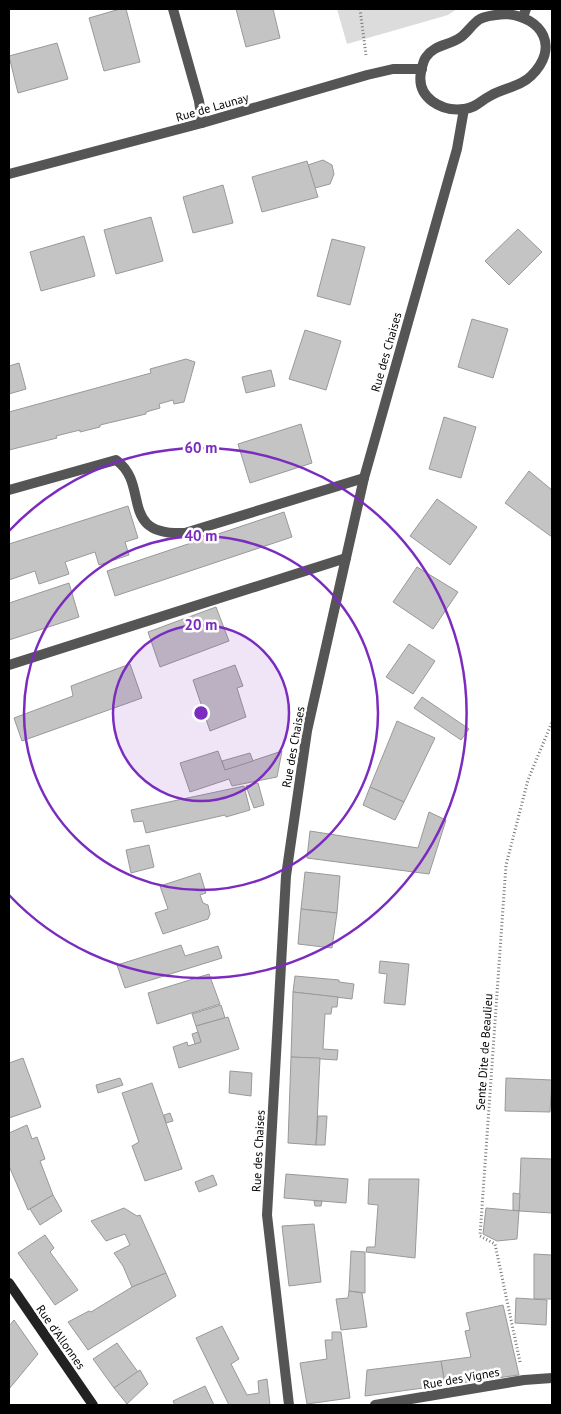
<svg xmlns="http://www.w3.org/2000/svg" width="561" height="1414" font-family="'PT Sans',sans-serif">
	<rect width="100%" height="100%" fill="#fff"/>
	<!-- green -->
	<path fill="#dcdcdc" d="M337 9H457L448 15 347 44Z"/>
	<!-- building -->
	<g fill="#c4c4c4" stroke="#999">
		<path d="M120 9H126L140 62 104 71 89 18Z"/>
		<path d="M236 9H273L280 38 246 47Z"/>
		<path d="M57 43 68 79 18 93 9 56Z"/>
		<path d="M323 160 332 165 334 174 330 184 315 188 308 165Z"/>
		<path d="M307 161 318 197 262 212 252 177Z"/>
		<path d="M223 185 233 223 193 233 183 197Z"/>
		<path d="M151 217 163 261 116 274 104 230Z"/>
		<path d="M518 229 542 252 509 285 485 261Z"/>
		<path d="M84 236 95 276 41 291 30 252Z"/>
		<path d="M332 239 365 247 350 305 317 296Z"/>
		<path d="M472 319 508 329 493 378 458 367Z"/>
		<path d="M305 330 341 341 326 390 289 379Z"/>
		<path d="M186 359 195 362 184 402 174 404 173 400 159 404 160 408 146 412V414L100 425V427L80 432V430L56 436 57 438 9 450V452V412L151 373 150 369Z"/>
		<path d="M19 363 26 389 9 394V366Z"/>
		<path d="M271 370 275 386 246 393 242 377Z"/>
		<path d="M444 417 476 427 461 478 429 469Z"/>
		<path d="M301 424 312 463 250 483 238 444Z"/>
		<path d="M529 471 552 490V537L505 503Z"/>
		<path d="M437 499 477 527 450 565 410 536Z"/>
		<path d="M128 506 138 538 125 542 129 555 99 565 95 552 65 562 69 574 39 584 35 571 9 580V544Z"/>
		<path d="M284 512 292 537 115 596 107 571Z"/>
		<path d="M417 567 458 592 433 629 393 602Z"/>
		<path d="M69 583 79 617 9 640V603Z"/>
		<path d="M216 607 229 641 160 667 148 632Z"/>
		<path d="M409 644 435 661 413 694 386 677Z"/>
		<path d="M130 664 142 698 22 741 14 718 73 696 71 686Z"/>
		<path d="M235 665 243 686 237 688 246 717 210 731 193 680Z"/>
		<path d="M422 697 469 729 461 740 414 708Z"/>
		<path d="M397 721 435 738 404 802 370 787Z"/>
		<path d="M218 751 225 770 282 751 277 777 232 786 229 779 190 792 180 763Z"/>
		<path d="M250 753 253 761 225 770 222 761Z"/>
		<path d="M258 783 264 805 254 808 246 786Z"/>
		<path d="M244 786 250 810 226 817 225 815 146 833 143 821 134 822 131 810Z"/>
		<path d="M370 787 404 802 395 820 363 805Z"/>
		<path d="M429 812 446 820 429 874 307 858 310 831 418 848Z"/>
		<path d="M149 845 154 867 131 873 126 850Z"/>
		<path d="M305 872 340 876 337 913 301 909Z"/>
		<path d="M200 873 206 893 200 895 203 903 208 905 210 914 208 919 163 934 155 913 168 909 160 886Z"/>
		<path d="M301 909 337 913 332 948 298 944Z"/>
		<path d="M181 945 185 956 218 946 222 958 125 988 117 965Z"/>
		<path d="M380 961 409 964 405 1005 384 1003 387 974 379 973Z"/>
		<path d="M209 974 220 1004 157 1024 148 993Z"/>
		<path d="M295 976 339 980V982L354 984 352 999 293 992Z"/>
		<path d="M293 992 338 997 337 1007H332L331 1014H325L323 1049 338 1050 337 1060 291 1057Z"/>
		<path d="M221 1005 225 1018 196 1026 192 1014Z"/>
		<path d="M228 1017 239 1049 179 1068 173 1047 187 1042 188 1046 201 1042 196 1026Z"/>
		<path d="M198 1032 201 1042 195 1044 192 1034Z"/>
		<path d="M291 1057 320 1058 316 1145 288 1143Z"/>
		<path d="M23 1058 41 1107 9 1118V1063Z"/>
		<path d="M230 1071 252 1073 251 1096 229 1093Z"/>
		<path d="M120 1078 123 1085 98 1093 96 1085Z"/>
		<path d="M506 1078 552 1080 550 1112 505 1111Z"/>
		<path d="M152 1083 182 1169 145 1181 132 1146 139 1142 122 1093Z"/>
		<path d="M170 1113 173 1121 166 1123 164 1115Z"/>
		<path d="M318 1116H327L325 1145H316Z"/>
		<path d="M27 1125 32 1139 37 1137 45 1159 40 1161 53 1195 28 1210 9 1166V1133Z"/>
		<path d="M521 1158 552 1159V1213L519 1211Z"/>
		<path d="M286 1174 348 1179 346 1203 284 1198Z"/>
		<path d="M213 1175 217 1185 199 1192 195 1182Z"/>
		<path d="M369 1179H419L415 1258 366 1252 367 1247H375L378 1205 368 1204Z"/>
		<path d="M513 1193 520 1194 519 1211 513 1210Z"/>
		<path d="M53 1195 62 1211 40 1225 30 1209Z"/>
		<path d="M314 1201H322L321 1206H315Z"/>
		<path d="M124 1208 137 1216 140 1215 166 1273 132 1287 123 1266 114 1253 130 1245 125 1234 106 1241 91 1221Z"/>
		<path d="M486 1208 519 1211 517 1239 497 1241 483 1234Z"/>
		<path d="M314 1224 321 1282 289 1286 282 1226Z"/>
		<path d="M45 1235 54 1248 50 1252 78 1290 55 1305 18 1253Z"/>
		<path d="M351 1251 365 1252V1293L349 1291Z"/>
		<path d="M534 1254 552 1255V1299H534Z"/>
		<path d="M166 1273 176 1296 88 1350 68 1322 89 1311 91 1312 132 1287Z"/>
		<path d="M349 1291 362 1293 367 1327 341 1330 336 1299 348 1298Z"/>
		<path d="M516 1298 547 1300 546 1325 515 1323Z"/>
		<path d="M503 1305 519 1375 445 1385 441 1361 471 1357 465 1331 470 1330 466 1313Z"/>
		<path d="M14 1320 38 1354 9 1389V1326Z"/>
		<path d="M222 1326 239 1359 231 1364 247 1395 259 1393 258 1381 267 1379 270 1405H229L196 1338Z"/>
		<path d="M332 1332H341L350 1398 307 1404 300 1363 327 1359 325 1340H332Z"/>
		<path d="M117 1343 138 1372 114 1388 93 1359Z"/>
		<path d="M441 1361 445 1385 365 1396 367 1370Z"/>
		<path d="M140 1370 148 1384 127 1404 114 1388Z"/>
		<path d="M205 1386 214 1405H175L173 1401Z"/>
	</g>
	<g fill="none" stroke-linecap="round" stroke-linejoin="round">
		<!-- path -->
		<g stroke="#777" stroke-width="3" stroke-dasharray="1 2.5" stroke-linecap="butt">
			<path d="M360 9 366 55"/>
			<path d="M520 1362 495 1244 480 1236 506 865 528 780 552 722"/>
		</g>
		<!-- service -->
		<g stroke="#555" stroke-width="10">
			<path d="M9 490 116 460C151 485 117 536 185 533L364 478"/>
			<path d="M9 665 346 558"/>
		</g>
		<!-- minor -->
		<g stroke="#555" stroke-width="10">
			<path d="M173 9 199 101 202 123"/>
			<path d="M523 17 526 9"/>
			<path d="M375 1405 524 1380 552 1378"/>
		</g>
		<!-- tertiary -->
		<g stroke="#555" stroke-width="10">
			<path d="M506 14C543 17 560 48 531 76 520 87 503 88 490 96 480 101 476 108 464 109 442 112 416 98 421 72 422 67 423 61 426 57 435 44 449 46 461 37 468 32 473 23 480 19 488 15 498 15 506 14Z"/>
			<path d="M9 174 202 123 367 75 393 69H422"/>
			<path d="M289 1405 267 1215 286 876 307 731 364 478 457 149 464 109"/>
		</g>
		<!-- secondary -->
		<path stroke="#222" stroke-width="10" d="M9 1283 93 1405"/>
	</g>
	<!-- distance rings -->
	<circle cx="201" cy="713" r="88" fill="#7b2cbf" fill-opacity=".12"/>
	<g fill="none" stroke="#7b2cbf" stroke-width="2.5">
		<circle cx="201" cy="713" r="88"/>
		<circle cx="201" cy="713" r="177"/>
		<path d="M9 531A265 265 0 1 1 9 895"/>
	</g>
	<g text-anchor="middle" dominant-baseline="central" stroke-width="5" stroke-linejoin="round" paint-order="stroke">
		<!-- street labels -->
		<g font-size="12" fill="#000" stroke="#fff">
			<text transform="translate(212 107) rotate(-16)">Rue de Launay</text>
			<text transform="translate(386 352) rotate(-74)">Rue des Chaises</text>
			<text transform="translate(293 747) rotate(-80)">Rue des Chaises</text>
			<text transform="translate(484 1052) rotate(-86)">Sente Dite de Beaulieu</text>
			<text transform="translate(258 1151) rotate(-87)">Rue des Chaises</text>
			<text transform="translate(61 1337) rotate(55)">Rue d'Allonnes</text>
			<text transform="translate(461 1378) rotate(-10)">Rue des Vignes</text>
		</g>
	</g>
	<circle cx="201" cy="713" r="8" fill="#7b2cbf" stroke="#fff" stroke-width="2.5"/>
	<g font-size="15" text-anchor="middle" font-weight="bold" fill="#7b2cbf" stroke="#fff" stroke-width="5" stroke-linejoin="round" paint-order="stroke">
		<text x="201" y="453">60 m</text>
		<text x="201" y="541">40 m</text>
		<text x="201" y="630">20 m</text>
	</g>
	<!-- border -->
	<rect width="561" height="1414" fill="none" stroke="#000000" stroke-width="20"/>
</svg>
